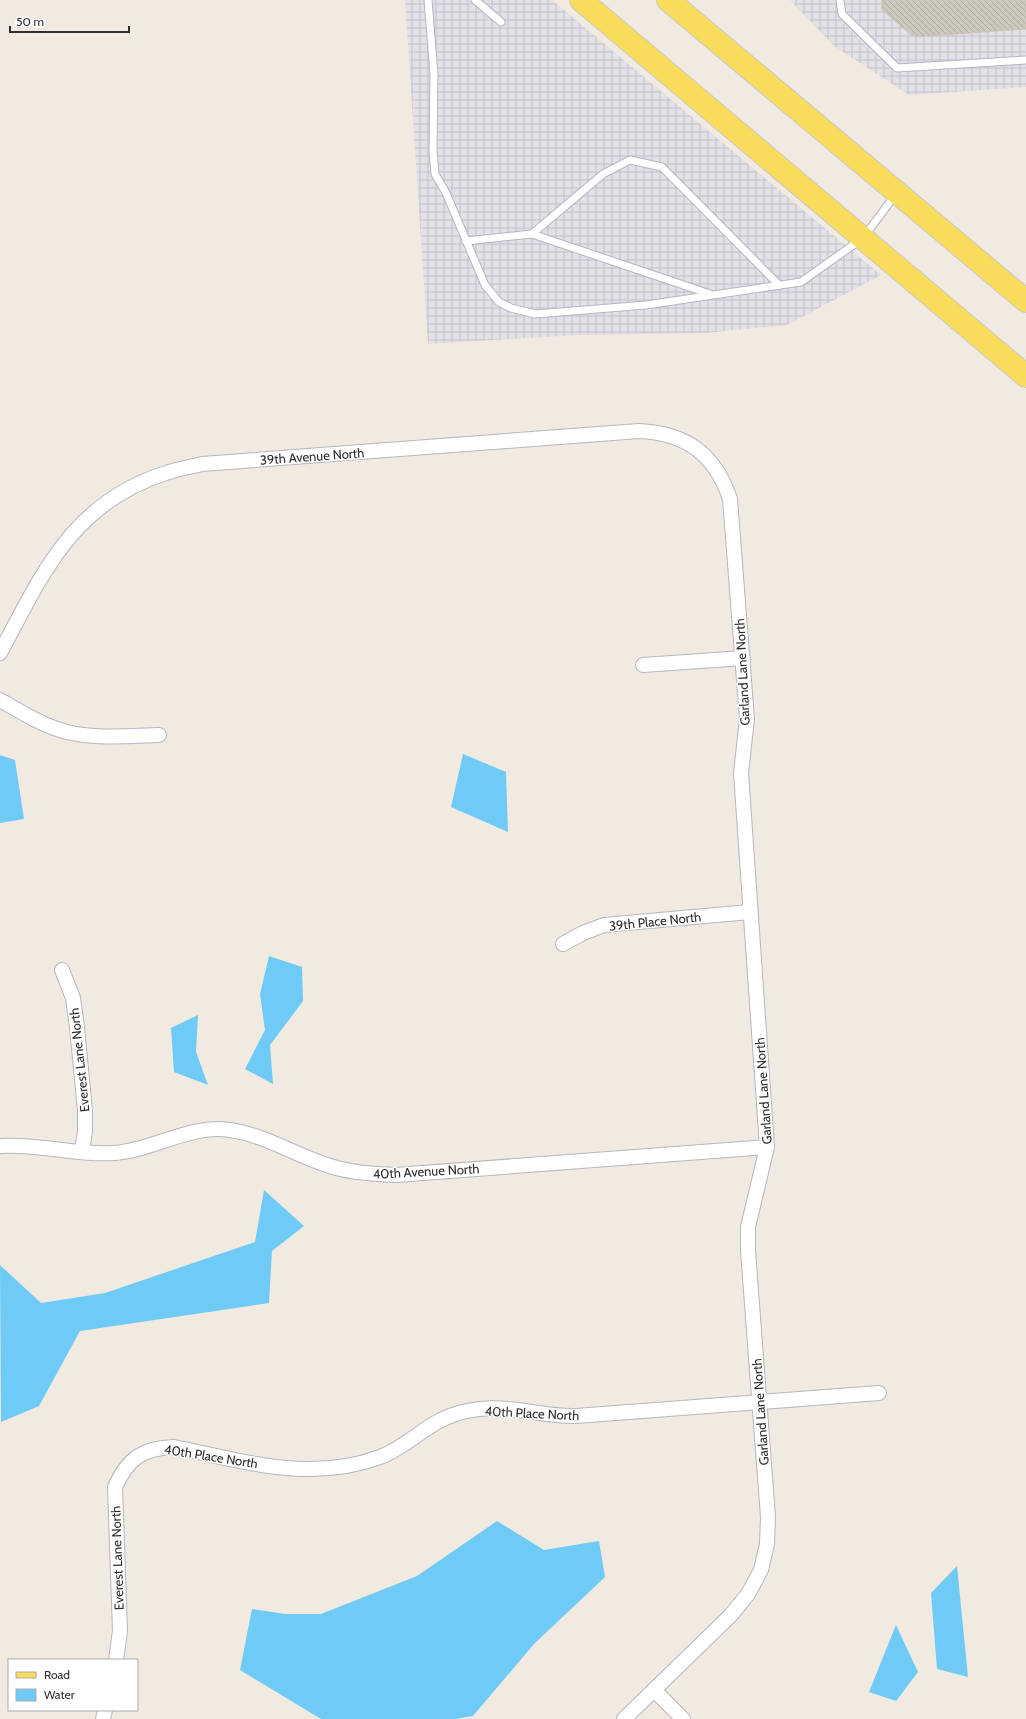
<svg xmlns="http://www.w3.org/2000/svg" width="1026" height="1719" font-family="Cabin,sans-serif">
	<defs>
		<pattern id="industrial-grid" width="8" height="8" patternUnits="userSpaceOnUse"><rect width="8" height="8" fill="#e3e1e8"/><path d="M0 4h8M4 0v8" fill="none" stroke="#c3c1c7"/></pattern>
		<pattern id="building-back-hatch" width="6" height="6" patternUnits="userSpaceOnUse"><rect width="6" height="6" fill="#cbc8be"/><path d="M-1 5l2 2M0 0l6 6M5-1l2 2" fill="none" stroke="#afaca4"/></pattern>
	</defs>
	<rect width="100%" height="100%" fill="#f0eae0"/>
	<!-- industrial -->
	<g fill="url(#industrial-grid)">
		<path d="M405 0H552L881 275 787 325 705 333 579 335 428 344Z"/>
		<path d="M790 0H1026V87L909 95 834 46Z"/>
	</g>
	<!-- water -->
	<g fill="#6fcbf6">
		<path d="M463 754 506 772 508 832 451 807Z"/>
		<path d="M0 755 15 760 24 819 0 823Z"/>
		<path d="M269 956 302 967 303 1001 270 1045 273 1084 245 1069 265 1030 260 994Z"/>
		<path d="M198 1015 196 1052 208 1085 174 1072 171 1028Z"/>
		<path d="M264 1190 304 1226 272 1251 269 1303 80 1331 39 1406 1 1422 0 1265 41 1303 105 1293 255 1242Z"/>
		<path d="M497 1521 544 1550 599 1541 605 1577 534 1644 473 1716 455 1719H321L240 1670 252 1609 285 1614H321L417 1576Z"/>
		<path d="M957 1566 968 1677 937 1669 931 1593Z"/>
		<path d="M896 1625 918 1672 896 1701 869 1692Z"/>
	</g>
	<!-- building -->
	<path fill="url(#building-back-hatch)" stroke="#ccc6b9" d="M882 0H1026V29L914 37 882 10Z"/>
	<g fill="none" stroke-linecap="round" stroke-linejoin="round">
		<defs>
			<g id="service">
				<path d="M428 0 434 74 433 151 435 174 446 193 485 285 499 302 511 308 535 314 646 305 801 282 863 238 896 194"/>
				<path d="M475 0 501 22"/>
				<path d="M840 0 842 14 897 68 1026 60"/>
				<path d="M532 234 710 294"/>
				<path d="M466 241 532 234 603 174 630 160 662 167 779 285"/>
			</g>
			<g id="minor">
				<path d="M0 653C43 573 72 503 166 473 177 469 190 467 202 464L639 431C686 433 715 454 730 499L747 719 741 773 767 1147 748 1227V1251L768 1517 767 1544 761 1570 748 1594 731 1615 624 1719"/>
				<path d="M643 665 743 658"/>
				<path d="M0 700C21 712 43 726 67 732 97 739 128 736 159 735"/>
				<path d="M563 944 583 933 604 925 750 912"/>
				<path d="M62 970 73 998 77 1027 85 1111V1131L82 1152"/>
				<path d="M0 1146C39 1143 77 1156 115 1153 154 1150 190 1124 230 1130 266 1135 298 1157 333 1167 354 1173 374 1174 396 1175L767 1147"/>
				<path d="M116 1660 120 1631 115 1487C128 1458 143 1448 174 1447 244 1461 310 1483 380 1457 407 1447 428 1422 456 1414 463 1411 472 1410 480 1409 512 1405 544 1417 576 1416L879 1393"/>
				<path d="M654 1690 683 1719"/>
				<path d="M103 1719 105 1710"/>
			</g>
			<g id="primary">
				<path d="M581 0 1026 376"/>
				<path d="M668 0 1026 301"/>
			</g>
		</defs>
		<!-- service casing -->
		<use href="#service" stroke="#b4b6c2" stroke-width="9"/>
		<!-- minor casing -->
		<use href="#minor" stroke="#b4b6c2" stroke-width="16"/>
		<!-- primary casing -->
		<use href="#primary" stroke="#c9c9c9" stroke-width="24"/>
		<!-- service -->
		<use href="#service" stroke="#fff" stroke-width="7"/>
		<!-- minor -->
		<use href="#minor" stroke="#fff" stroke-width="14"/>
		<!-- primary -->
		<use href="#primary" stroke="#f9dc5c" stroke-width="22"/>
	</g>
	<g text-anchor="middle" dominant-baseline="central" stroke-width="3" stroke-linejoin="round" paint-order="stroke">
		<!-- street labels -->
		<g font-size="13" fill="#2e2e2e" stroke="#fff">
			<text transform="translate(312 456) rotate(-4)">39th Avenue North</text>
			<text transform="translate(742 672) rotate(-93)">Garland Lane North</text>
			<text transform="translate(655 921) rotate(-6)">39th Place North</text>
			<text transform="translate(79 1060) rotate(-96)">Everest Lane North</text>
			<text transform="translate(763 1091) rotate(-94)">Garland Lane North</text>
			<text transform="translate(426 1171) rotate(-3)">40th Avenue North</text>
			<text transform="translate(760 1412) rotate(-94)">Garland Lane North</text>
			<text transform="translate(532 1413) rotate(3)">40th Place North</text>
			<text transform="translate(211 1456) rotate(9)">40th Place North</text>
			<text transform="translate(117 1558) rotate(-92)">Everest Lane North</text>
		</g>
	</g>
	<!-- legend -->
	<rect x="8" y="1659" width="130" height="52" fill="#ffffff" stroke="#ababab"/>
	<rect x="16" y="1672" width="20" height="6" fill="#f9dc5c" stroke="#ababab"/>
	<text x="44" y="1679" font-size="12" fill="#2e2e2e">Road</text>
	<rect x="16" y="1689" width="20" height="12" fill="#6fcbf6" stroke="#ababab"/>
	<text x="44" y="1699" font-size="12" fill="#2e2e2e">Water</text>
	<!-- scale -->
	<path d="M10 26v6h119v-6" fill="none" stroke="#2e2e2e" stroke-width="2"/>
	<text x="16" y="26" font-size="12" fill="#2e2e2e" stroke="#ffffff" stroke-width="3" paint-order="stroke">50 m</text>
</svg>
